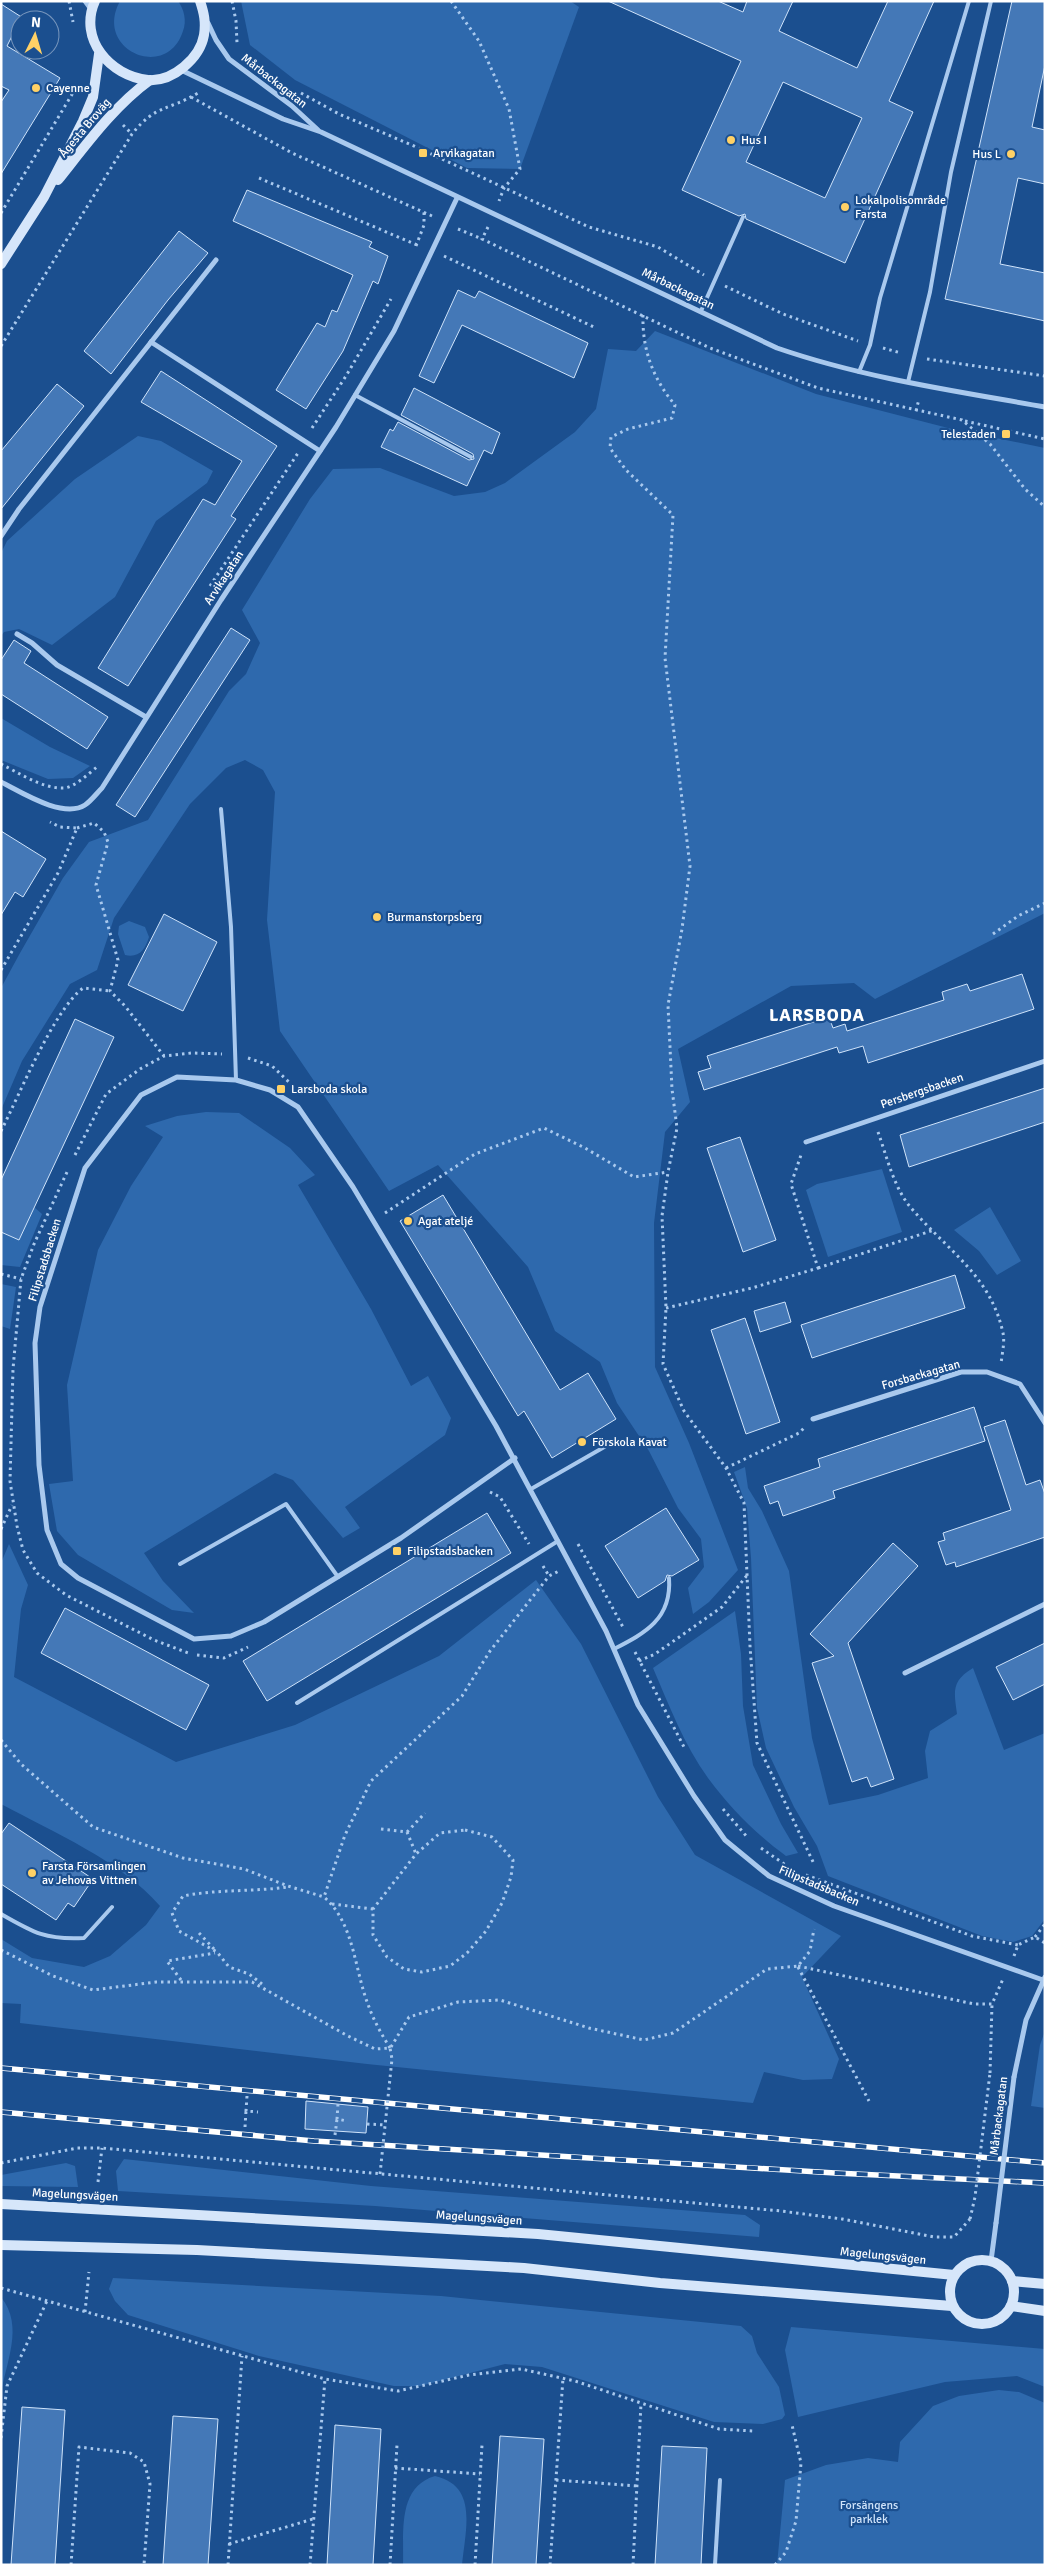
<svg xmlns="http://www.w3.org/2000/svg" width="1046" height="2566" font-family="Signika,sans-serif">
	<rect width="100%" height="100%" fill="#1b4f8f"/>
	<!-- green -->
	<g fill="#2e69ad">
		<path d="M120 1H178C184 9 187 21 183 31 167 82 93 50 120 1Z"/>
		<path d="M241 1H570L579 7 520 169 467 168 295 80 250 45Z"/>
		<path d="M655 331 816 394 952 429 1045 448V913L875 999 854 983 791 986 678 1049 690 1102 665 1132 654 1223 655 1367 689 1443 738 1570 709 1602 693 1614 688 1588 704 1567 701 1539 678 1508 649 1451 617 1403 600 1362 555 1331 528 1267 438 1165 389 1191 280 1031 267 920 275 792 263 770 245 760 226 768 190 804 114 918 97 970 70 984 22 1061 1 1110V988L20 953 63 878 89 842 148 820 229 691 246 674 260 643 242 610 310 499 333 469 380 468 454 496 485 492 505 483 575 432 596 409 608 349 636 351Z"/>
		<path d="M138 436 161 441 213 471 207 483 156 521 115 597 52 645 19 629 4 632 1 636V553L7 541 75 479Z"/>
		<path d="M1 718 50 747 90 766 73 778 48 779 1 760Z"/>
		<path d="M129 921 145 927 149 937C145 950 139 958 125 955L118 934 119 926Z"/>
		<path d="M206 1112 239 1113 290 1148 315 1175 298 1185 371 1309 411 1386 428 1376 451 1418 445 1435 345 1507 360 1528 343 1538 293 1480 275 1473 144 1553 163 1581 194 1613 172 1610 78 1555 57 1531 49 1484 73 1481 67 1385 98 1250 131 1186 163 1137 145 1126 177 1116Z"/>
		<path d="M882 1169 902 1232 828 1257 806 1190 817 1184Z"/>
		<path d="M34 1207 42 1214 20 1267 1 1265V1232L19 1240Z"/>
		<path d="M990 1207 1021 1261 997 1275 979 1251 954 1230Z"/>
		<path d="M1 1284 16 1287 10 1329 1 1326Z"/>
		<path d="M745 1467 748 1488 762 1511 789 1571 812 1738 829 1805 878 1795 928 1778 925 1751 930 1731 957 1714C954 1692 951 1681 973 1668L1004 1750 1045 1733V1919L1032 1936 1013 1942 982 1936 828 1876 817 1846 794 1807 766 1748 757 1708 751 1558 747 1508 734 1472Z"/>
		<path d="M9 1544 28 1585 21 1609 14 1677 176 1762 295 1725 439 1656 536 1580 581 1644 658 1797 695 1855 841 1936 802 1977 839 2059 832 2079 803 2080 764 2072 753 2103 367 2064 20 2023 21 2004 1 2003V1939L32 1958 84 1967 110 1956 146 1925 160 1906C121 1861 53 1832 1 1804V1563Z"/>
		<path d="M735 1611 741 1654 743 1706 753 1765 781 1824 798 1853 786 1856C757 1835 730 1808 708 1778 684 1745 669 1705 653 1668Z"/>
		<path d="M1045 2031V2108L1031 2106 1040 2045Z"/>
		<path d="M124 2159 371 2186 745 2215 760 2225 759 2237 375 2206 118 2191 116 2171Z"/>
		<path d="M66 2163 75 2166 78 2187 1 2186V2175Z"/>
		<path d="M113 2278 441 2296 741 2326 752 2336 757 2353 779 2387 785 2415 782 2419 763 2424 714 2422 542 2367 505 2364 420 2386H394L259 2356 128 2315 115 2301 109 2289Z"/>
		<path d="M1 2297C25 2327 5 2363 1 2395Z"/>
		<path d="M791 2327 1045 2349V2387L1017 2376 945 2382 798 2417 785 2350Z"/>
		<path d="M999 2390 1019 2392 1045 2403V2565H777L785 2480 826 2465 868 2458 898 2462 900 2442 933 2406 959 2396Z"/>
		<path d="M435 2476C479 2486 465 2531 462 2565H403C404 2533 397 2487 435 2476Z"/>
	</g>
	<!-- building -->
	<g fill="#4478b7" stroke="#cfe3fa" fill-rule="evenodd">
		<path d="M608 1H718L743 12 747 1H793L779 31 857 68 888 1H934L889 101 913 112 845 263 746 219 745 214 739 216 682 190 741 61ZM783 82 862 118 825 198 746 162Z"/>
		<path d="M1012 1H1045V65L1032 127 1045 130V184L1018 178 1000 264 1045 273V321L945 299Z"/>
		<path d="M1 4 23 18 20 20 7 46 60 78 1 174V102L9 90 1 86Z"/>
		<path d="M247 190 372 242 369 247 388 256 378 284 373 281 343 351 306 409 276 390 317 323 325 327 332 310 337 312 353 275 233 221Z"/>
		<path d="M179 231 208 253 168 300 111 374 84 351Z"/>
		<path d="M458 290 475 298 479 291 588 343 574 378 462 325 434 383 419 376Z"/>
		<path d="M161 371 277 446 231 516 236 519 230 528 128 686 98 668 203 499 215 505 242 461 141 402Z"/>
		<path d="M57 384 84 406 1 509V451Z"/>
		<path d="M414 388 500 433 492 454 484 450 467 486 381 447 390 429 393 431 398 422 469 460 474 459 473 454 401 415Z"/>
		<path d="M231 628 250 640 135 817 116 805Z"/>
		<path d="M14 640 31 651 24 663 108 717 87 749 1 694V660Z"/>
		<path d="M1 831 46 859 23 897 15 892 1 915Z"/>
		<path d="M164 914 217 942 183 1011 128 985Z"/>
		<path d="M1022 974 1034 1009 868 1063 863 1046 839 1053 837 1047 704 1090 698 1072 711 1068 707 1056 829 1017 833 1028 845 1024 847 1031 944 1000 942 992 967 984 970 991Z"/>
		<path d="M75 1019 114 1037 19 1240 1 1232V1180Z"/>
		<path d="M1045 1088V1122L909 1167 900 1135Z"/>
		<path d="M740 1137 776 1240 743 1252 707 1148Z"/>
		<path d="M443 1195 560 1390 588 1373 616 1419 552 1458 524 1411 518 1416 400 1221Z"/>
		<path d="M955 1275 965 1308 812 1358 801 1325Z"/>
		<path d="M785 1302 791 1322 760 1332 754 1311Z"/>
		<path d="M745 1318 780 1422 746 1434 711 1330Z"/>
		<path d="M974 1407 985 1441 833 1491 835 1498 783 1516 778 1501 770 1504 764 1486 820 1467 818 1459Z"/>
		<path d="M1005 1420 1026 1485 1040 1480 1045 1494V1537L956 1567 955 1562 946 1565 938 1542 945 1540 943 1533 1011 1510 984 1427Z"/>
		<path d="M666 1508 699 1560 672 1576 667 1575 665 1581 638 1598 605 1546Z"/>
		<path d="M487 1513 511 1553 267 1701 243 1661Z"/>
		<path d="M893 1543 918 1566 848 1643 894 1779 871 1787 867 1777 852 1782 812 1663 834 1656 810 1634Z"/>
		<path d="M65 1608 209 1685 186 1730 41 1653Z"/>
		<path d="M1045 1643V1684L1013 1700 996 1667Z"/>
		<path d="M9 1823 93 1879 74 1907 68 1903 56 1920 1 1884V1834Z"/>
		<path d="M306 2101 368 2107 366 2133 305 2129Z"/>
		<path d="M22 2407 65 2410 55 2565H11Z"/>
		<path d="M173 2416 218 2419 208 2565H163Z"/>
		<path d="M335 2425 381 2429 373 2565H327Z"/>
		<path d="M500 2436 544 2439 536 2565H492Z"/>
		<path d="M662 2446 707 2448 701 2565H655Z"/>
	</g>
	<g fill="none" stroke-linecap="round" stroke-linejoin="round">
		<!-- path -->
		<g stroke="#a9c9ee" stroke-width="3" stroke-dasharray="2.5 4" stroke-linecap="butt">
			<path d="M69 1 73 22"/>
			<path d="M232 1 236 21 237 43"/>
			<path d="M451 1 479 41 509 109 520 169 504 188 499 201"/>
			<path d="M301 93 339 114 414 146 589 227 658 247 704 275"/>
			<path d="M191 97 292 153 432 216"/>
			<path d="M123 125 132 134"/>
			<path d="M259 178 417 245"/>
			<path d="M1 213 77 86"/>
			<path d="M488 227 482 239 710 348 818 388 962 420 990 444 1025 489 1045 507"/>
			<path d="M458 229 482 239"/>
			<path d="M416 246 424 225V211"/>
			<path d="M444 256 596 328"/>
			<path d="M725 286 783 314 858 341"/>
			<path d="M643 315C642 349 653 379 675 405L672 418 628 429 611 437 610 448 626 470 673 515 665 658 690 866 682 929 668 1005 672 1089 677 1128 668 1172 662 1216 666 1308 663 1364 684 1411 726 1468 744 1503 750 1646 757 1743 814 1864"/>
			<path d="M1 346 132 134C156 104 168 111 198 93"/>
			<path d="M883 348 901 353"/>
			<path d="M927 359 1045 376"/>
			<path d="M916 411 919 399"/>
			<path d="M965 421 1045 439"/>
			<path d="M312 428 346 376 391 299"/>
			<path d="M210 586 298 453"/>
			<path d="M1 764C19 773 43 789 64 788 75 787 88 774 97 767"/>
			<path d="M77 828 94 823 104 832 108 842 96 885 118 960 110 991 125 1006 164 1056"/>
			<path d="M993 934 1018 916 1045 903"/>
			<path d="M1 970 58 873 77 828 60 827 50 822"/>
			<path d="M248 1058 272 1066 291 1084"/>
			<path d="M1 1131C20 1094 53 1011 83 988L110 991"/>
			<path d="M878 1132C887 1157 894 1189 912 1209 947 1250 991 1276 1003 1333 1005 1342 1002 1354 1001 1364"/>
			<path d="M75 1155 106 1094 140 1069 164 1056 192 1053 222 1054"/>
			<path d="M67 1172 34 1244 21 1279 13 1369 10 1481 17 1526 23 1550 37 1573 66 1595 154 1640 191 1654"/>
			<path d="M385 1213 475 1154 544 1128 585 1148 634 1177 668 1172"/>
			<path d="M818 1268 934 1230"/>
			<path d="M1 1274 21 1279"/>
			<path d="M666 1308 752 1288 818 1268 791 1184 801 1155"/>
			<path d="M726 1468 799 1433 804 1428"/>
			<path d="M490 1492 500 1497 529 1544"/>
			<path d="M1 1529 12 1505"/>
			<path d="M578 1544 624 1629"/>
			<path d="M543 1566 549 1576"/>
			<path d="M635 1652 685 1749"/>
			<path d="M197 1655 224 1658 248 1647"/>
			<path d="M639 1661 655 1654 722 1607 748 1574"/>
			<path d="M1 1740 21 1764 93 1827 183 1858 244 1869 288 1886 324 1897"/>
			<path d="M723 1809 748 1838"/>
			<path d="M381 1829 407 1832 416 1854"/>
			<path d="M465 1830 492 1837 513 1860 511 1877 502 1903 486 1931 467 1953 450 1966 422 1972 404 1969 387 1957 373 1935V1909L416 1854 440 1833Z"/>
			<path d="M407 1832 425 1813"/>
			<path d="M761 1848 787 1866"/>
			<path d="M806 1875 972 1936 1018 1945"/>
			<path d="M332 1904 373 1909"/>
			<path d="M199 1933 214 1949"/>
			<path d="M1035 1937 1045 1924"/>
			<path d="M1 1950 53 1976 93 1990 156 1982H252L348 2036 375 2049 390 2048 392 2059"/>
			<path d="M1014 1956 1018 1945 1035 1937 1045 1943"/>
			<path d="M798 1966 974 2004H992L1003 1979"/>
			<path d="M798 1967 869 2101"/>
			<path d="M181 1980 167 1961 215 1953"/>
			<path d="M262 1984 249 1974 229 1967 217 1952 179 1931 172 1913 183 1896C218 1889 253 1892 287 1887"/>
			<path d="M391 2047 409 2017 458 2002 500 2000 589 2028 644 2040 673 2033 767 1969 798 1966 810 1951 814 1929"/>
			<path d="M390 2048C382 2035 374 2021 369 2007 354 1970 355 1924 324 1897L345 1835 371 1781 462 1696 490 1651 549 1576 559 1571"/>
			<path d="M990 2073 992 2004"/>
			<path d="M247 2096 246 2111 258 2112"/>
			<path d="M338 2104 337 2119 347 2121"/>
			<path d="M367 2124 385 2125"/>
			<path d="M245 2127 246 2111"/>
			<path d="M335 2135 337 2119"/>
			<path d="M1 2163 77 2148H102L781 2211 842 2219 934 2237H954L970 2219"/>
			<path d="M98 2182 102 2148"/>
			<path d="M1 2288 325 2379 398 2391 469 2375 521 2369 575 2381 719 2429 753 2431"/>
			<path d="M85 2312 89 2272"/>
			<path d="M1 2438 7 2386 47 2301"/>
			<path d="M395 2468 480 2474"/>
			<path d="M556 2480 638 2486"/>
			<path d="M229 2544 313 2519"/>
			<path d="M71 2565 79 2447 130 2453 144 2462 150 2484 144 2565"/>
			<path d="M228 2565 242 2356"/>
			<path d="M310 2565 325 2379"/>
			<path d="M390 2565 397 2445"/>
			<path d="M475 2565 482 2445"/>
			<path d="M550 2565 563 2378"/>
			<path d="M633 2565 641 2403"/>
			<path d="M775 2565 786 2552 796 2521 801 2463 792 2425"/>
		</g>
		<!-- lane -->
		<g stroke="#a9c9ee" stroke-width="4">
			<path d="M701 311 743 217"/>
			<path d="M859 372 870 345 880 298 969 1"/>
			<path d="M908 382 930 292 951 172 991 1"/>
			<path d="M355 395 471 457"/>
			<path d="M221 809 231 927 236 1080"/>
			<path d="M531 1489 606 1446"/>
			<path d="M180 1564 286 1504 338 1577"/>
			<path d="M614 1649C645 1633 672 1619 669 1578"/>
			<path d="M297 1703 558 1541"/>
			<path d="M1 1914C34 1933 46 1940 84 1938L112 1907"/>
			<path d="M715 2565 720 2480"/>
		</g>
		<!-- street -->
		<g stroke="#a9c9ee" stroke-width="5">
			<path d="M85 1 91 9"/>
			<path d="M208 23 216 40 229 59 292 106 318 130"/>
			<path d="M181 70 283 119 321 132 777 348C864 378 955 391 1045 407"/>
			<path d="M151 342 320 451"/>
			<path d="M1 536 19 509 216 260"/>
			<path d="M17 634 32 643 57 665 146 717"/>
			<path d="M1 782C21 792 63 819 85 805 91 801 97 793 102 788L221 600 336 427 394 331 457 198"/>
			<path d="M806 1142 1045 1061"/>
			<path d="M813 1419 961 1372H987L1020 1384 1045 1423"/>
			<path d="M515 1458 401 1538 264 1622 231 1636 194 1639 78 1578 61 1564 47 1530 39 1465 35 1343 40 1307 85 1168 141 1095 177 1077 236 1080 270 1090 298 1107 353 1187 496 1426 606 1631 638 1705 694 1796 725 1840 769 1876 834 1906 1043 1980"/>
			<path d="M905 1673 1045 1604"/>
			<path d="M1014 2077 1026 2020 1045 1977"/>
			<path d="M991 2261 996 2223"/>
		</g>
		<!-- secondary -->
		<g stroke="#d6e6fa" stroke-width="10">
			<path d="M95 1C78 39 110 76 148 80 173 82 200 58 204 35 206 22 204 13 200 1"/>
			<path d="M58 180C86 145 113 107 150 80"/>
			<path d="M1 264 44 197 83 121 93 97 99 54"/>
			<path d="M1 2204 538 2234 954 2275"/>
			<path d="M1 2245 197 2250 524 2268 660 2283 952 2306"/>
			<circle cx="982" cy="2292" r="32"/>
			<path d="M1012 2281 1045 2284"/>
			<path d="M1011 2306 1045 2311"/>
		</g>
		<defs>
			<g id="rail">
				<path d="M1 2068 1045 2163"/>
				<path d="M1 2112 314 2141 835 2173 1045 2183"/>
			</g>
		</defs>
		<!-- rail casing -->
		<use href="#rail" stroke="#fff" stroke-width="5.5"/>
		<!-- rail -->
		<use href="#rail" stroke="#1b4f8f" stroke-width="4" stroke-dasharray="11" stroke-linecap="butt"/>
		<!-- path-bridge -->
		<g stroke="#a9c9ee" stroke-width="3" stroke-dasharray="2.5 4" stroke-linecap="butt">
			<path d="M380 2174 392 2059"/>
			<path d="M970 2219 975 2197 990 2073"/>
		</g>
		<!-- street-bridge -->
		<path stroke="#a9c9ee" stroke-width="5" d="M996 2223 1014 2077"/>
	</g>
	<!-- markers -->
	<g fill="#ffd166" stroke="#1b4f8f" stroke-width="2">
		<circle cx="36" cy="88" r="5"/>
		<circle cx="731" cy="140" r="5"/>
		<rect x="418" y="148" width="10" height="10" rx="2.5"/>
		<circle cx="1011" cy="154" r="5"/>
		<circle cx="845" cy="207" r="5"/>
		<rect x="1001" y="429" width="10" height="10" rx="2.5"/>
		<circle cx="377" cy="917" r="5"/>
		<rect x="276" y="1084" width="10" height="10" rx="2.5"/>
		<circle cx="408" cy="1221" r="5"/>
		<circle cx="582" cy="1442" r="5"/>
		<rect x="392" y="1546" width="10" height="10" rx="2.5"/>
		<circle cx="32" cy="1873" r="5"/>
	</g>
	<g text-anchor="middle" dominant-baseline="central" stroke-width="4.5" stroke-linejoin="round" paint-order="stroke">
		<!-- street labels -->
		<g font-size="12" fill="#fff" stroke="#1b4f8f">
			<text transform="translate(274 81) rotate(38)">Mårbackagatan</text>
			<text transform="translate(85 128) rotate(-50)">Ågesta Broväg</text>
			<text transform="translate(678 289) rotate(26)">Mårbackagatan</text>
			<text transform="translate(224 578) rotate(-57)">Arvikagatan</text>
			<text transform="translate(922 1091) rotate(-19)">Persbergsbacken</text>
			<text transform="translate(45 1260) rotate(-73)">Filipstadsbacken</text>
			<text transform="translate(921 1375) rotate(-16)">Forsbackagatan</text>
			<text transform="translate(819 1886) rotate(23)">Filipstadsbacken</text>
			<text transform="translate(999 2116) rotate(-83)">Mårbackagatan</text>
			<text transform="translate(75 2195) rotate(3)">Magelungsvägen</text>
			<text transform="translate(479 2218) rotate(4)">Magelungsvägen</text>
			<text transform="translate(883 2256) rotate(6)">Magelungsvägen</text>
		</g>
		<!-- poi labels -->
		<g font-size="12" fill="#fff" stroke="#1b4f8f" text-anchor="start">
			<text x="46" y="88">Cayenne</text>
			<text x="741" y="140">Hus I</text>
			<text x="433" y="153">Arvikagatan</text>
			<text x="1001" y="154" text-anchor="end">Hus L</text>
			<text x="855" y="200">Lokalpolisområde<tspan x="855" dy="14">Farsta</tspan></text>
			<text x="996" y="434" text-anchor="end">Telestaden</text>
			<text x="387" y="917">Burmanstorpsberg</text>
			<text x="291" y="1089">Larsboda skola</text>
			<text x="418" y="1221">Agat ateljé</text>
			<text x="592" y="1442">Förskola Kavat</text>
			<text x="407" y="1551">Filipstadsbacken</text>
			<text x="42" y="1866">Farsta Församlingen<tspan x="42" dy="14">av Jehovas Vittnen</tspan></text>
		</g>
		<!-- park labels -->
		<g font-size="12" fill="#cfe3fa" stroke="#1b4f8f">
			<text x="869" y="2505">Forsängens<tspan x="869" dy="14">parklek</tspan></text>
		</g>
		<!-- district labels -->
		<g font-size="18" font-weight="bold" letter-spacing="1" fill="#fff" stroke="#1b4f8f">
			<text x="817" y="1015">LARSBODA</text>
		</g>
	</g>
	<!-- border -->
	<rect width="1046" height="2566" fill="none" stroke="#ffffff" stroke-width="5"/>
	<!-- north arrow -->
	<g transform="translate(35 35) rotate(5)"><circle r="24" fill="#1b4f8f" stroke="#7695bc"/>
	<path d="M0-4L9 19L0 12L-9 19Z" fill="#ffd166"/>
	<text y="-8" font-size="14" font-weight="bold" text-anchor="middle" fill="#ffffff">N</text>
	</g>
</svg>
